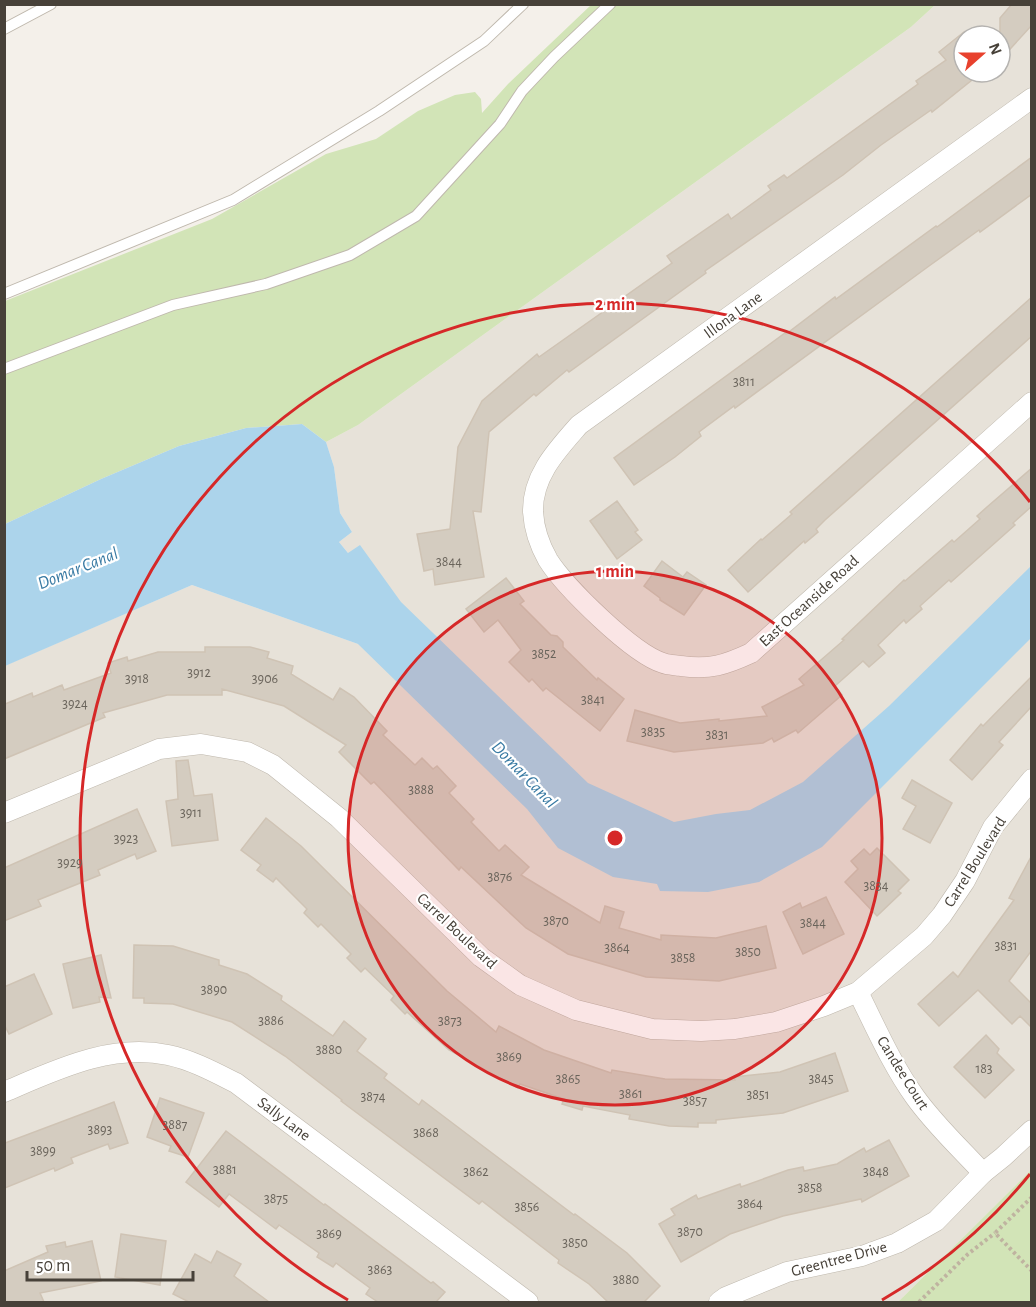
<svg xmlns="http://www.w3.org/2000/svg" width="1036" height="1307" font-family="'Alegreya Sans',sans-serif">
	<rect width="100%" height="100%" fill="#f4f0ea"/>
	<!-- residential -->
	<path fill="#e7e2d9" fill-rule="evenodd" d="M935 5H1031V1170L898 1302H5L4 666 192 585 358 644 360 546 349 554 339 542 352 532 340 513 334 467 326 442 358 425 911 27ZM964 36H1000V72H964Z"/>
	<!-- green -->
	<g fill="#d2e4b7">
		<path d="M591 5H935L911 27 358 425 326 442 302 424 246 428 179 446 101 479 5 524V301L212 219 326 154 376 139 418 111 455 95 475 92 481 99 482 113 508 84Z"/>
		<path d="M1031 1170V1302H898Z"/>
	</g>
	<!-- water -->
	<path fill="#acd4eb" d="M302 424 326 442 334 467 340 513 352 532 339 542 348 553 360 545 401 602 588 783 674 822 716 814 750 810 803 782 889 706 1031 566V638L822 847 759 882 708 892 660 891 657 884 613 877 558 848 527 809 358 644 192 585 5 666V524L101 479 179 446 246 428Z"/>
	<!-- building -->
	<g fill="#d4ccc0" stroke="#cfc3b4" stroke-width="1.5">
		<path d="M1012 4H1032V25L1000 60V18Z"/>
		<path d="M964 32V72H982L932 112 931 110 881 145 843 175 705 271 706 273 569 372 567 370 536 396 534 394 489 432 481 512 473 511 484 577 435 585 433 569 424 571 417 534 450 529 458 447 482 401 537 354 539 357 672 263 667 256 728 214 731 219 771 190 768 186 784 175 787 178 918 84 916 81 946 60 939 52Z"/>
		<path d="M1032 157V194L980 232 979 230 929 266 735 408 734 406 699 432 701 436 675 457 634 485 614 458 785 333 786 334 835 297 836 299 936 226 937 227Z"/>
		<path d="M1032 297V336L825 520 816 529 818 532 805 543 804 541 748 592 728 570 761 539 762 540 792 514 790 512Z"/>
		<path d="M1032 468V506L1013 523 1015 525 951 582 949 580 920 606 922 609 906 623 904 620 878 645 885 653 869 667 863 661 835 686 842 695 798 733 796 730 774 742 772 738 763 743 674 752 627 741 635 710 680 723 719 719V721L767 716 762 707 804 685 799 679 844 640 842 639 904 580 905 581 952 540 954 542 980 519 977 516 987 507Z"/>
		<path d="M617 501 638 530 635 532 642 540 617 559 590 521Z"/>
		<path d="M662 561 683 577 687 572 706 585 684 615 660 600V598L644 586Z"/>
		<path d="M506 578 524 601 520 604 551 635 557 636 563 642V647L597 680 598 678 624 699 600 731 546 688 543 691 532 679 529 682 509 662 521 650 498 620 484 632 466 609Z"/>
		<path d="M205 647H250L269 652 267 658 293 666 291 674 333 700 340 688 354 697 387 731 383 735 415 765 422 758 433 769 437 766 456 786 449 793 474 819 471 822 499 851 505 845 529 867 521 875 600 923 605 906 624 912 619 928 661 940V935L716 938 766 926 776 968 719 981 646 977 568 954 526 928 461 867 459 870 374 782 371 784 339 752 346 745 284 706 222 689V695H167L103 713 105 717 4 759 5 704 32 693 33 697 62 685 64 690 111 673 108 663 127 657 128 661 158 652H205Z"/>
		<path d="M1032 676V706L999 742 1003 745 972 780 950 760 981 724 983 726Z"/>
		<path d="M188 760 194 796 212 794 218 840 172 846 166 801 178 799 176 761Z"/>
		<path d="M912 780 952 803 930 843 903 829 916 806 902 798Z"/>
		<path d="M137 809 156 851 137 859 135 854 98 870 100 875 38 900 41 906 4 921V868Z"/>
		<path d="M266 818 301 846 447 991 496 1032 499 1026 544 1050 611 1073 612 1070 665 1079 735 1080 734 1077 780 1072 835 1053 848 1091 783 1113 716 1120V1123H698V1127L669 1126 629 1119 630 1115 583 1106 582 1110 562 1104 564 1099 520 1084 518 1088 449 1050 407 1012 405 1014 391 1000 394 996 365 968 361 972 347 958 351 954 321 924 318 927 304 913 307 909 276 878 273 882 257 870 261 865 241 850Z"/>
		<path d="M877 848 909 880 898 891 901 893 877 916 845 882 858 869 851 861 864 849 870 855Z"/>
		<path d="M1032 855V950L1009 981 1032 1004V1028L1020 1016 1012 1024 978 990 939 1026 918 1004 953 972 958 977 1014 900 1009 898Z"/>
		<path d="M826 897 844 934 803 954 783 912 800 903 802 908Z"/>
		<path d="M134 945 173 946 219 960V965L247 974 282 996 281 1000 333 1036 344 1021 366 1039 357 1051 387 1074 384 1078 419 1105 422 1100 574 1215 575 1214 627 1253 660 1286 644 1302H608L589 1284 558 1263 559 1260 482 1201 479 1204 341 1101 342 1100 285 1056 232 1022 173 1004 144 1003V998H133Z"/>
		<path d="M101 955 111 998 99 997 100 1002 73 1008 63 964Z"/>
		<path d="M34 974 52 1014 9 1034 4 1024V987Z"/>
		<path d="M986 1035 999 1049 997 1053 1014 1070 985 1098 954 1067Z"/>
		<path d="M160 1098 204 1113 188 1157 169 1151 171 1146 147 1137Z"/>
		<path d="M114 1102 128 1143 110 1149 108 1144 71 1158 73 1163 55 1171 54 1168 5 1188V1143Z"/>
		<path d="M226 1131 324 1205 325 1204 431 1283 433 1282 445 1292 436 1302H378L366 1294 370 1288 336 1263 333 1267 317 1257 319 1253 279 1225 276 1229 229 1194 219 1207 186 1182Z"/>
		<path d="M889 1140 909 1176 862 1202 861 1199 783 1216 730 1234 681 1262 659 1224 675 1215 671 1209 696 1195 698 1199 740 1184 741 1187 788 1170 803 1167 804 1171 837 1164 864 1148 866 1152Z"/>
		<path d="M121 1234 166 1241 160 1285 115 1277Z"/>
		<path d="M92 1241 101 1281 40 1293 44 1302H4V1271L48 1252 46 1246 65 1242 66 1247Z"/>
		<path d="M217 1251 241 1264 234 1276 269 1302H189L173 1294 195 1254 211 1263Z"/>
	</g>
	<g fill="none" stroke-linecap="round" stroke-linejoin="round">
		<defs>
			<g id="lane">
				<path d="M4 29 51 4"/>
				<path d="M4 294 233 200 379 111 484 41 523 4"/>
				<path d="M4 369 173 305 266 284 350 255 416 216 500 124 522 91 554 57 610 4"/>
			</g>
			<g id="street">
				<path d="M1032 98 579 425C557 450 532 476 533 512 534 528 540 546 548 560 565 587 633 654 663 663 668 665 675 665 681 666 710 670 725 665 751 653L1032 402"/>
				<path d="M4 813 159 749 201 744 247 752 273 765 339 818 481 957 520 985 576 1010 652 1029 701 1031 735 1029 776 1022 824 1006 858 992 924 936 942 915 965 881 993 827 1032 779"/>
				<path d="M858 992C876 1028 892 1065 915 1097 935 1125 960 1148 983 1173"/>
				<path d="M4 1092C56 1070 110 1043 168 1055 192 1060 214 1072 236 1083L528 1302"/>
				<path d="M719 1302 726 1297 787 1272 862 1256 897 1243 936 1221 983 1173 1003 1157 1032 1130"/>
			</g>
		</defs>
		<!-- lane casing -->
		<use href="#lane" stroke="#bfb8ad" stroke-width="12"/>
		<!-- street casing -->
		<use href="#street" stroke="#bfb8ad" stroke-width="21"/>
		<!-- path -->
		<g stroke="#bfb3a0" stroke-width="4" stroke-dasharray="3 3" stroke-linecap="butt">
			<path d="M1032 1197 995 1233 1032 1271"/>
			<path d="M919 1302 968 1254 995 1233"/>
		</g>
		<!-- lane -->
		<use href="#lane" stroke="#fff" stroke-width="10"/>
		<!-- street -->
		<use href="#street" stroke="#fff" stroke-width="20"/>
	</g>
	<!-- distance rings -->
	<circle cx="615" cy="838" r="267" fill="#d62828" fill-opacity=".12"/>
	<g fill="none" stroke="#d62828" stroke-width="3">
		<circle cx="615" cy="838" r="267"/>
		<path d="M1030 1174A534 534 0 0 1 882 1300M348 1300A534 534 0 1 1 1030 502"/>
	</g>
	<g text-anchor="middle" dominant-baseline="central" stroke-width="4.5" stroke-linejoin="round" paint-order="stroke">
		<!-- number labels -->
		<g font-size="14" fill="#6a645b">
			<text x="744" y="382">3811</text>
			<text x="449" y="562">3844</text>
			<text x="544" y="654">3852</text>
			<text x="199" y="673">3912</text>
			<text x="137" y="679">3918</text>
			<text x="265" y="679">3906</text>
			<text x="593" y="700">3841</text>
			<text x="75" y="704">3924</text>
			<text x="653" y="732">3835</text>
			<text x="717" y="735">3831</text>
			<text x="421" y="790">3888</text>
			<text x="191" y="813">3911</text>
			<text x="126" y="839">3923</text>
			<text x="70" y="863">3929</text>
			<text x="500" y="877">3876</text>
			<text x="876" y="886">3834</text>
			<text x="556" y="921">3870</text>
			<text x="813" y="923">3844</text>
			<text x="1006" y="946">3831</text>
			<text x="617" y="948">3864</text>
			<text x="748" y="952">3850</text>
			<text x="683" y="958">3858</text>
			<text x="214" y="990">3890</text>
			<text x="271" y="1021">3886</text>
			<text x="450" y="1021">3873</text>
			<text x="329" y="1050">3880</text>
			<text x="509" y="1057">3869</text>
			<text x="984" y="1069">183</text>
			<text x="568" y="1079">3865</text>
			<text x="821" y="1079">3845</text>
			<text x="631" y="1094">3861</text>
			<text x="758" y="1095">3851</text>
			<text x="373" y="1097">3874</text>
			<text x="695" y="1101">3857</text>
			<text x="175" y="1125">3887</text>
			<text x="100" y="1130">3893</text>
			<text x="426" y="1133">3868</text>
			<text x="43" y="1151">3899</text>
			<text x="225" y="1170">3881</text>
			<text x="476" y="1172">3862</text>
			<text x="876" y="1172">3848</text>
			<text x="810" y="1188">3858</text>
			<text x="276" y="1199">3875</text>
			<text x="750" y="1204">3864</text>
			<text x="527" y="1207">3856</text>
			<text x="690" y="1232">3870</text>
			<text x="329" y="1234">3869</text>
			<text x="575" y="1243">3850</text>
			<text x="380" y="1270">3863</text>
			<text x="626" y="1280">3880</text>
		</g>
		<!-- street labels -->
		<g font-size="16" fill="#474139" stroke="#fff">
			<text transform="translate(733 315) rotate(-36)">Illona Lane</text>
			<text transform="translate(809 601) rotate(-42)">East Oceanside Road</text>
			<text transform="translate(975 862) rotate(-58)">Carrel Boulevard</text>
			<text transform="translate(457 931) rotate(43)">Carrel Boulevard</text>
			<text transform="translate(903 1073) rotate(58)">Candee Court</text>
			<text transform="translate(284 1119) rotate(37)">Sally Lane</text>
			<text transform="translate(839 1259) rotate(-15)">Greentree Drive</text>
		</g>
		<!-- water labels -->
		<g font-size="18" font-style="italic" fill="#387aa3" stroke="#fff">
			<text transform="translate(78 569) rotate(-22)">Domar Canal</text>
			<text transform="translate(524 775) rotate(46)">Domar Canal</text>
		</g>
	</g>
	<circle cx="615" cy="838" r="9" fill="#d62828" stroke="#fff" stroke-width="3"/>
	<g font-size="18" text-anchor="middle" font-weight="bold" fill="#d62828" stroke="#fff" stroke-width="4.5" stroke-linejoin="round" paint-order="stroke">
		<text x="615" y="310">2 min</text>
		<text x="615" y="577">1 min</text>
	</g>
	<!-- border -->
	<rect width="1036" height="1307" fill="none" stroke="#474139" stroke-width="12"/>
	<!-- north arrow -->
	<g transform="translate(982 54) rotate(69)"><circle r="28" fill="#ffffff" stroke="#b5b3b0" stroke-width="1.5"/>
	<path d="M0-4.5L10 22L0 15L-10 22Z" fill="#e8412d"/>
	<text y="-9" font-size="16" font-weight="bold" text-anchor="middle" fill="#474139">N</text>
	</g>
	<!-- scale -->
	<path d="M27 1271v9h166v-9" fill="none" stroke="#474139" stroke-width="3"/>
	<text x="36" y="1271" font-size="18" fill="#474139" stroke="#ffffff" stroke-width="4.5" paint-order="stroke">50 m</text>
</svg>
